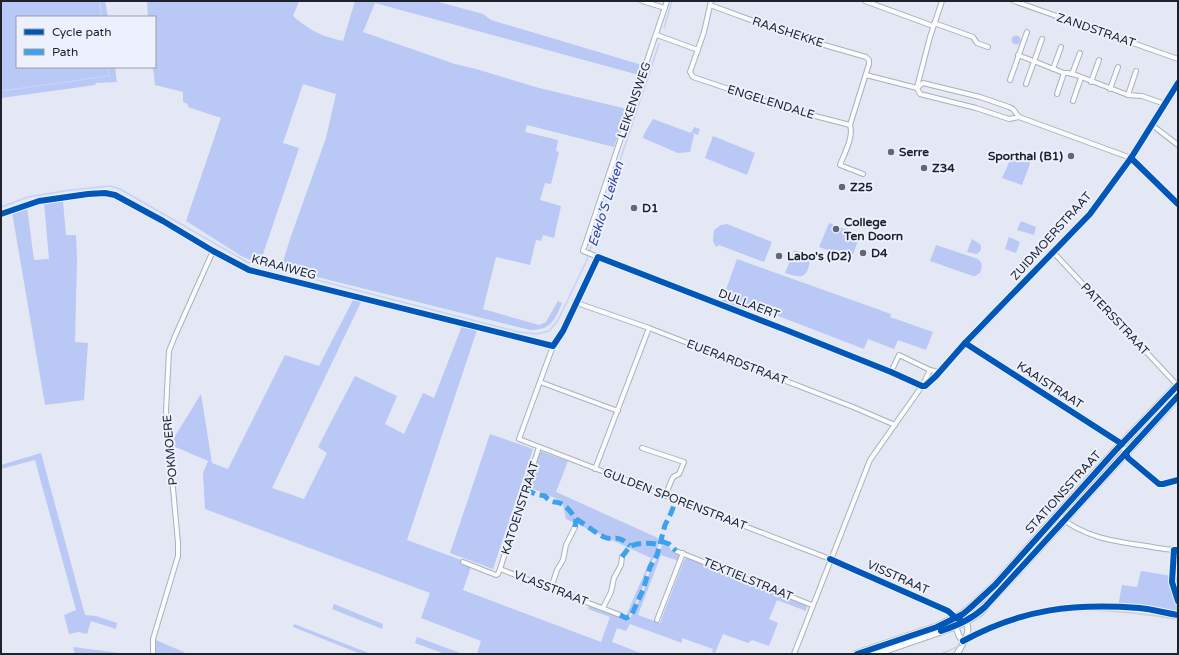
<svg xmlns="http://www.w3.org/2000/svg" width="1179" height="655" font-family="'Varela Round',sans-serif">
	<rect width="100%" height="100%" fill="#e3e8f4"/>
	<!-- green -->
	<g fill="#b9c8f4">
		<path d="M1 1H105L108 17H17V67H115L117 82 96 83 95 85 1 98Z"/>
		<path d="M147 1H299L293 16C311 31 320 36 343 41L355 1H435L483 14 491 20 642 65 639 75 375 3 363 32 455 64 476 69 539 88 627 109 614 147 527 125 525 132 558 140 556 151 559 152 551 184 545 183 540 200 561 206 554 238 543 235 541 241 536 240 530 265 496 257 483 309 539 325 546 322 558 301 562 303C555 320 551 330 530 330L281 268 290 239 326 138 336 94 303 84 283 143 299 148 260 263 243 257 186 221 221 118 188 107V104L183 102V92L155 85 153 67H155V17H148Z"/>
		<circle cx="1016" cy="40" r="4.5"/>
		<path d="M653 119 691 133 694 127 700 129 698 135 692 133 694 135 690 152 678 153 643 138 644 134Z"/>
		<path d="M713 136 755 153 747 175 705 158Z"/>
		<path d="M1013 154 1031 161 1022 185 1002 178Z"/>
		<path d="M63 201 66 235H76L77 260 75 342 88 343 84 400 45 405 12 212 27 207 34 260 49 259 44 203Z"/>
		<path d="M1021 221 1036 227 1034 235 1017 230Z"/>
		<path d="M829 223 860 235 851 260 845 256 819 247Z"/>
		<path d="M727 224 772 242 764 262 719 245 716 247 713 241 714 230 721 225Z"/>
		<path d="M1009 237 1020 242 1016 253 1005 249Z"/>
		<path d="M972 239 980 244C982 249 981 251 977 254L967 252Z"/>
		<path d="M936 245 978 259C983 263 982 268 980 273L975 276H973L930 261Z"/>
		<path d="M794 251C800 250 808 255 810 260 807 280 801 278 785 273Z"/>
		<path d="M737 259 891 314 890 317 933 332 926 350 898 340 894 349 868 339 864 349 747 304 744 309 722 301Z"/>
		<path d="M353 300 361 302 272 488 304 499 327 453 318 447 355 376 397 396 385 424 404 434 423 393 434 398 462 326 477 330 407 540 472 564 463 590 601 642 610 617 588 609 589 605 625 619 630 618 644 590 651 568 657 559 663 543 668 545 671 550 679 555V561L661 555 638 615 660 623 684 560 688 557 806 605 807 607 806 611 777 600 769 619 778 623 769 646 752 640 748 643 723 634 715 653 712 652 713 649 682 638V643L630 624 626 631 617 628 612 642 643 654H477L481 641 421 618 430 593 205 509 203 473 208 461 173 446 172 441 201 394 212 463 228 469 285 355 319 366Z"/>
		<path d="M1177 390 1178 394 1127 447 1138 431Z"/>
		<path d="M490 434 533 449 493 569 450 553Z"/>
		<path d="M540 451 568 461 556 492 658 538V546L655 556 648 567 642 589 629 616H626L651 558 566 519 562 501 529 487Z"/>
		<path d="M41 453 85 615 96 616 117 623 116 629 91 621 87 634 79 632 69 634 64 615 76 610 35 460 1 469V465Z"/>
		<path d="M1117 455 1119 457 1069 509 1075 500Z"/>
		<path d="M1141 571 1178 577V607L1177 613 1148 608 1118 606 1122 585 1137 587Z"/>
		<path d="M334 604 383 624 382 629 332 609Z"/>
		<path d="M294 624 371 654H361L293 627Z"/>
		<path d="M417 637 463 654H445L415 643Z"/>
		<path d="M156 640 188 654H156Z"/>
		<path d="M73 647 128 654H75Z"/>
	</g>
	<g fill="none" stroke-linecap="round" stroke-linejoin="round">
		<!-- stream -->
		<g stroke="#c5d2f8" stroke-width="1.5">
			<path d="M99 1 102 17"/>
			<path d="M664 28 672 1"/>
			<path d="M1 91 109 76 108 67"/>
			<path d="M1 207 28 197 70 190 110 186 120 189 247 262 519 332 536 334 549 331 558 320 586 262 659 44"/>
		</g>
		<defs>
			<g id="minor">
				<path d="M642 1 665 8"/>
				<path d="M667 1 583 251 786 330 891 372 922 386"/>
				<path d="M711 1 704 32 690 72 693 77 788 109 850 125"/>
				<path d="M865 1 933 26"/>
				<path d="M1014 1 1178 59"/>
				<path d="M710 5 800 38 866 57 869 60V64L850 125C854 137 844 154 840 165L863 174"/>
				<path d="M934 23 973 37 977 43 988 47"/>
				<path d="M657 35 698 50"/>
				<path d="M1018 55 1064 73H1068L1076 75 1128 95"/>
				<path d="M1053 69 1061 47"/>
				<path d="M1136 71 1128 95 1142 96 1165 104"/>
				<path d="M1072 74 1080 53"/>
				<path d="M866 75 917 88"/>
				<path d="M1010 80 1027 32"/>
				<path d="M1091 82 1099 60"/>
				<path d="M1026 84 1042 39"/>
				<path d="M917 87 930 37 942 1"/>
				<path d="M917 88 920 94 976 108 1009 119 1019 117 1131 158 1178 204"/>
				<path d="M917 88 923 83 980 97 1009 107 1013 109 1019 117"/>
				<path d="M1110 89 1118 67"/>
				<path d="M1057 94 1064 73"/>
				<path d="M1073 101 1081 78"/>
				<path d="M1152 125 1178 145"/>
				<path d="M1 214 39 201 88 194 105 193 115 195 163 221 213 251 249 270 553 346"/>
				<path d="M1053 252 1178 386"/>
				<path d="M598 257 563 331 553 346 519 439 830 559 948 611 956 618"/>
				<path d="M577 303 649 328 853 407 895 425"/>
				<path d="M965 343 1122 444 1128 458 1156 482 1163 484 1178 480"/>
				<path d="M891 372 899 355 930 370 939 372 1090 214 1131 158 1178 83"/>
				<path d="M540 382 618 411"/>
				<path d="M642 448 684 462 679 474 673 477 665 496"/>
				<path d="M595 469 649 328"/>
				<path d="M1057 515C1085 538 1113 541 1147 546 1157 548 1168 550 1178 550"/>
				<path d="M676 551 812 605"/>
				<path d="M463 562 496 575 498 574 500 569 620 615"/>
				<path d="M500 569 539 447"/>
				<path d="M551 588 557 570 563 560 566 545 575 527"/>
				<path d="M603 608 611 592 614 578 621 565 622 557"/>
				<path d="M657 620 683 553"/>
				<path d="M153 654V639L178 556V543L166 411 169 351 175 336 213 251"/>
				<path d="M794 654 870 460 922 386 930 370"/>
			</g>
			<g id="tertiary">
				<path d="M955 624 959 636 963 641"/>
				<path d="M957 654C962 645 974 629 964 621"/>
			</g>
			<g id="primary">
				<path d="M857 654 937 627 963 614 969 609 995 585 1115 451 1178 385"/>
				<path d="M874 654 955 626 966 621 980 612 1178 396"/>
			</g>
		</defs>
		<!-- minor casing -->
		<use href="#minor" stroke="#abb0ba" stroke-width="6"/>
		<!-- tertiary casing -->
		<use href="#tertiary" stroke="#abb0ba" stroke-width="7"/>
		<!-- primary casing -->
		<use href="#primary" stroke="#abb0ba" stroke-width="9"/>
		<!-- minor -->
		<use href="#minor" stroke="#fbfcfd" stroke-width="4"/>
		<!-- tertiary -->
		<use href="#tertiary" stroke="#fbfcfd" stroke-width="5"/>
		<!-- primary -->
		<use href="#primary" stroke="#fbfcfd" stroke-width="7"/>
		<!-- rail -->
		<path stroke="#ccced1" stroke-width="1.5" d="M941 654C966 644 989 630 1014 622 1072 603 1120 611 1178 619"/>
		<!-- quiet -->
		<g stroke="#3da2eb" stroke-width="5" stroke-dasharray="10 5" stroke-linecap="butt">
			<path d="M526 489 535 494 545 496C553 505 554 500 562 504 569 508 572 514 576 519L575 527"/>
			<path d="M576 519C585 524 594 532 604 537 616 542 616 532 630 546"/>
			<path d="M661 541 669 544 676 551"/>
			<path d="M622 557 630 546C640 543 649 542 660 545"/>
			<path d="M620 615 626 618 631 616 643 590 650 567 657 555 665 525 671 513 676 500"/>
		</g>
		<defs>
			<g id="cycleway">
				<path d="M1131 158 1178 204"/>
				<path d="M1 214 39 201 88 194 105 193 115 195 163 221 213 251 249 270 553 346 563 331 598 257 786 330 891 372 922 386H925L936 376 965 343 1090 214 1131 158 1178 83"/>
				<path d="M965 343 1122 444"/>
				<path d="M1126 453 1128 458 1159 484H1163L1178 480"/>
				<path d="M1178 550H1174L1172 582 1178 601"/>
				<path d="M830 559 948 611 956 618 960 619"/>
				<path d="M941 631C958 625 972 619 985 607L1178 396"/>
				<path d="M963 641C1022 609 1073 603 1139 608 1152 609 1165 613 1178 615"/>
				<path d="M857 654 937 627 963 614 969 609 995 585 1115 451 1178 385"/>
			</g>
		</defs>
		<!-- cycleway casing -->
		<use href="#cycleway" stroke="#edf1fd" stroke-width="8"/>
		<!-- cycleway -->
		<use href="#cycleway" stroke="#0057b8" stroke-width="6"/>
	</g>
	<!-- markers -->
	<g fill="#636773" stroke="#edf1fd" stroke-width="1.5">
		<circle cx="891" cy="152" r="4"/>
		<circle cx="1071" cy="156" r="4"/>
		<circle cx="924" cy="168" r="4"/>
		<circle cx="842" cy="187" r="4"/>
		<circle cx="634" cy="208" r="4"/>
		<circle cx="836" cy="229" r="4"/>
		<circle cx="863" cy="253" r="4"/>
		<circle cx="779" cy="256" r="4"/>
	</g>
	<g text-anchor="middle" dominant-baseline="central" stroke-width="4" stroke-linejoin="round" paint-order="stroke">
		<!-- street labels -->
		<g font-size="12" fill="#1e222d" stroke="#edf1fd">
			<text transform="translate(1096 30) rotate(19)">ZANDSTRAAT</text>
			<text transform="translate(788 32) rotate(18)">RAASHEKKE</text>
			<text transform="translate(634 100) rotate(-71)">LEIKENSWEG</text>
			<text transform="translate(771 102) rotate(17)">ENGELENDALE</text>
			<text transform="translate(1051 236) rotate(-48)">ZUIDMOERSTRAAT</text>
			<text transform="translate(284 267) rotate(15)">KRAAIWEG</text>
			<text transform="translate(749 304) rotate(21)">DULLAERT</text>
			<text transform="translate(1115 319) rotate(47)">PATERSSTRAAT</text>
			<text transform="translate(737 362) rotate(21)">EUERARDSTRAAT</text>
			<text transform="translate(1050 385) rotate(33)">KAAISTRAAT</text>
			<text transform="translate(170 450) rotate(-95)">POKMOERE</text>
			<text transform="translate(1063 492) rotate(-48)">STATIONSSTRAAT</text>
			<text transform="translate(675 499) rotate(21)">GULDEN SPORENSTRAAT</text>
			<text transform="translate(520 508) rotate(-72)">KATOENSTRAAT</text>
			<text transform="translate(898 577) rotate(24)">VISSTRAAT</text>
			<text transform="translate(748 579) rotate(22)">TEXTIELSTRAAT</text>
			<text transform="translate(551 588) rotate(21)">VLASSTRAAT</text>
		</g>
		<!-- poi labels -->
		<g font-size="12" font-weight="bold" fill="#1e222d" stroke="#edf1fd" text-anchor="start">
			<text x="899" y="152">Serre</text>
			<text x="1063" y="156" text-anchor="end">Sporthal (B1)</text>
			<text x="932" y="168">Z34</text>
			<text x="850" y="187">Z25</text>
			<text x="642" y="208">D1</text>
			<text x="844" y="222">College<tspan x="844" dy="14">Ten Doorn</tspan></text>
			<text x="871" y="253">D4</text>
			<text x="787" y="256">Labo's (D2)</text>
		</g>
		<!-- water labels -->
		<g font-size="13" font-style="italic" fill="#3448a3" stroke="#edf1fd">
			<text transform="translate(606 204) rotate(-72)">Eeklo'S Leiken</text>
		</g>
	</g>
	<!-- border -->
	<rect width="1179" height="655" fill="none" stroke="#1e222d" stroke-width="4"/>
	<!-- legend -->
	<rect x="16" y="16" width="140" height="52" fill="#edf1fd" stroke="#9a9eaa"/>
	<rect x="24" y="29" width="20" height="6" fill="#0057b8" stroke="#9a9eaa"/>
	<text x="52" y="36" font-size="12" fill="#1e222d">Cycle path</text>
	<rect x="24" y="49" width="20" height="6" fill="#3da2eb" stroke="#9a9eaa"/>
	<text x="52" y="56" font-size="12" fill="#1e222d">Path</text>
</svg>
